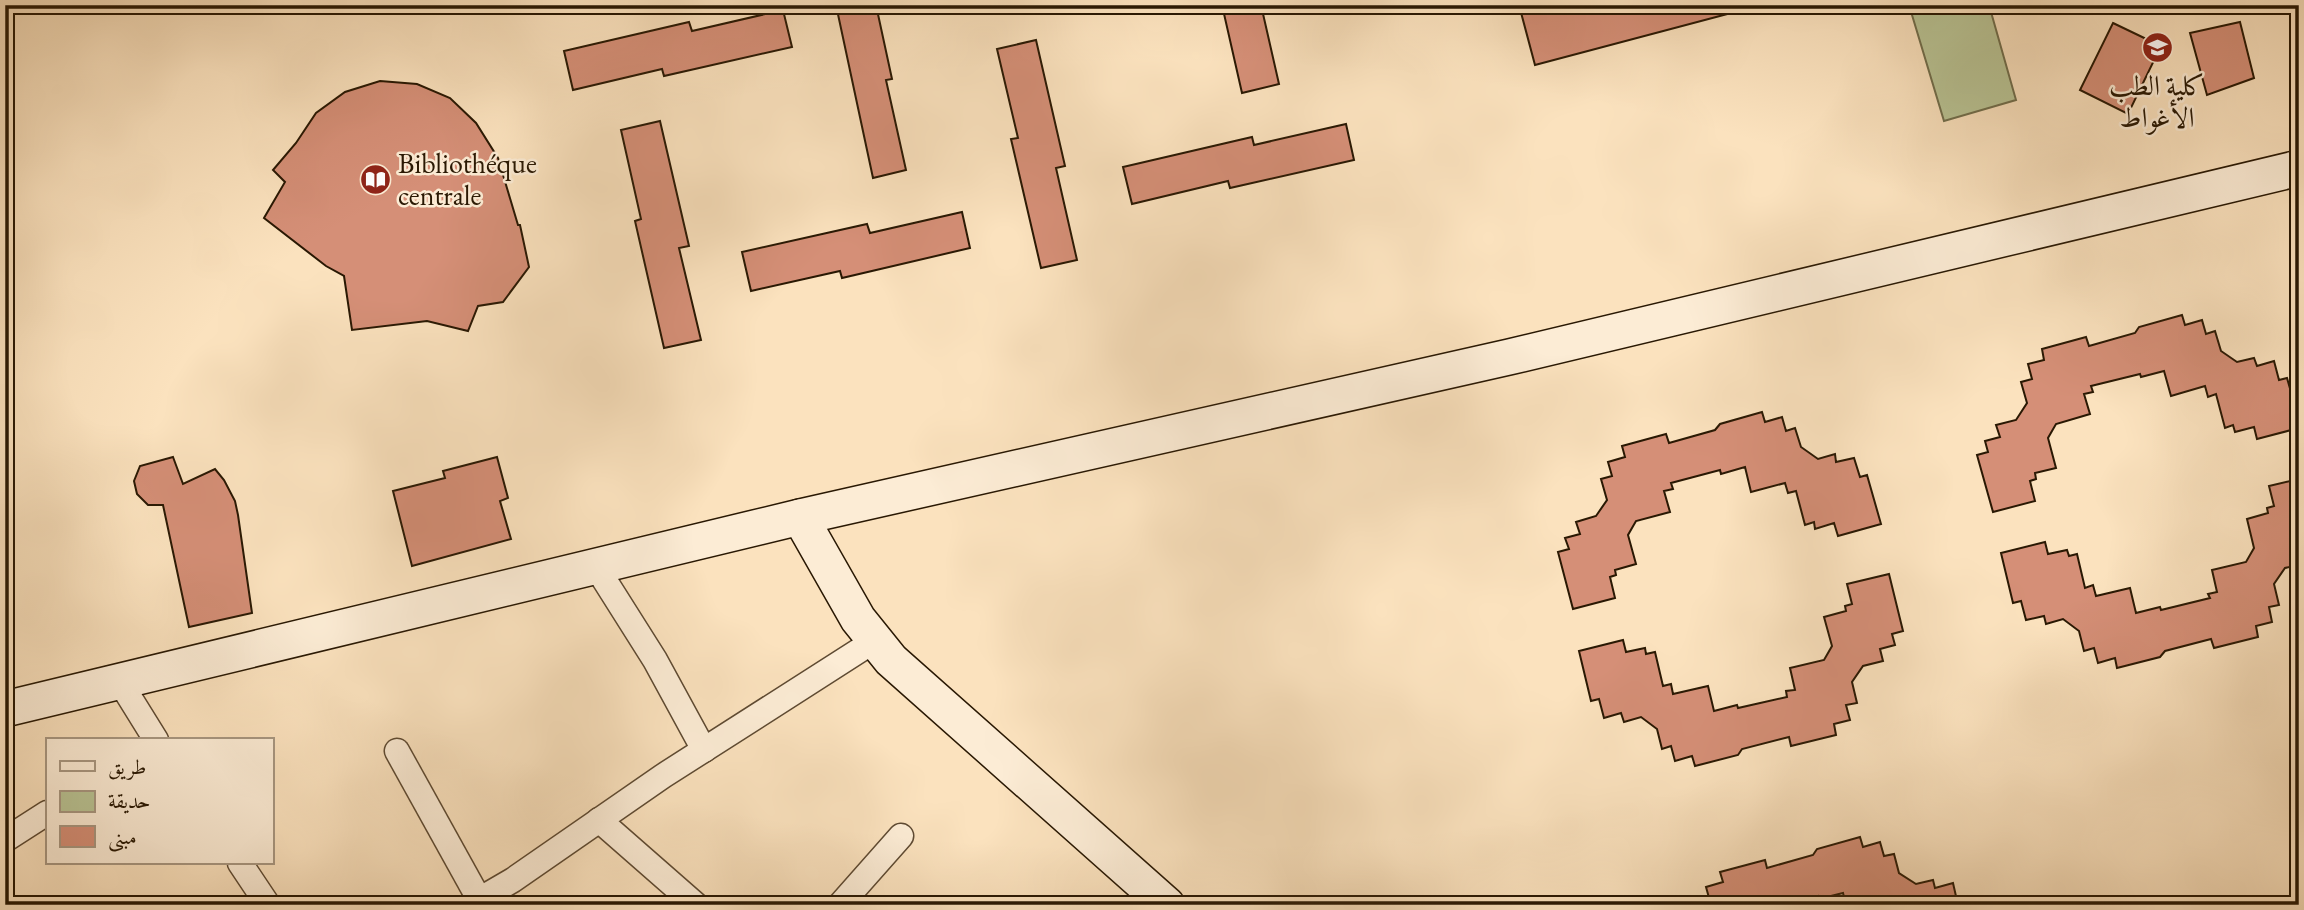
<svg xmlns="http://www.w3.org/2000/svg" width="2304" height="910" font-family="'EB Garamond',Amiri,serif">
	<rect width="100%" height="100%" fill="#fbe2be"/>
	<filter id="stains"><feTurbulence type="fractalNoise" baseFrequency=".00286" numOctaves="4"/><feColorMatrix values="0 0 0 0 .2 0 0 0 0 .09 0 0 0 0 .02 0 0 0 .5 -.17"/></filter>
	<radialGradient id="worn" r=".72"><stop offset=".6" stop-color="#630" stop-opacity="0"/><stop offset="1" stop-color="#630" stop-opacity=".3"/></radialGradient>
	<!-- green -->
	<path fill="#b9c495" stroke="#716e4c" stroke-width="2" d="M1909 5H1989L2016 100 1944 121Z"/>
	<!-- building -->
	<g fill="#d58f77" stroke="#291803" stroke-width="2">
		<path d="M836 5H876L892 79 886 80 906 170 873 178Z"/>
		<path d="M1222 5H1261L1279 84 1242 93Z"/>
		<path d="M1519 5H1577L1579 13 1609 5H1734L1735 12 1535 65Z"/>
		<path d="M783 10 792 47 664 76 662 69 573 90 564 51 689 22 692 31Z"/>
		<path d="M2240 22 2254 78 2207 95 2190 33Z"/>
		<path d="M2113 23 2161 46 2128 114 2080 90Z"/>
		<path d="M1036 40 1065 166 1056 168 1077 260 1041 268 1011 139 1018 138 997 49Z"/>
		<path d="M380 81 417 84 450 98 476 123 498 158 518 225H520L529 267 503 302 478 306 468 331 427 321 352 330 344 276 326 266 264 218 285 182 273 170 296 143 316 113 345 92Z"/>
		<path d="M660 121 689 246 679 248 701 340 664 348 635 221 641 219 621 130Z"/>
		<path d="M1346 124 1354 160 1230 188 1228 181 1132 204 1123 167 1252 137 1254 145Z"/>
		<path d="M962 212 970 248 842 278 840 271 751 291 742 252 867 224 870 233Z"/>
		<path d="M2182 315 2185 325 2202 320 2206 334 2215 331 2221 351 2237 362 2254 358 2257 366 2274 361 2279 380 2287 378 2299 420V428L2257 439 2254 427 2235 432 2233 425 2225 428 2216 394 2208 397 2205 386 2171 396 2164 371 2141 377 2140 374 2091 386 2093 392 2084 394 2090 414 2056 424 2048 438 2056 468 2035 473 2036 479 2030 481 2035 501 1993 512 1977 455 1988 452 1985 441 2000 437 1996 425 2016 420 2027 403 2021 382 2032 379 2028 364 2044 360 2042 349 2086 337 2089 346 2135 333 2139 327Z"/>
		<path d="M1762 412 1765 422 1782 417 1786 431 1795 428 1801 447 1818 459 1835 454 1836 462 1854 458 1860 477 1867 475 1881 524 1838 536 1834 523 1815 529 1814 522 1805 525 1796 491 1788 493 1785 483 1751 492 1745 467 1721 474 1720 470 1671 483 1673 489 1664 491 1670 512 1636 521 1628 535 1636 564 1615 570 1616 575 1610 577 1615 598 1573 609 1558 552 1569 549 1565 538 1580 534 1576 522 1596 516 1607 500 1601 479 1612 476 1608 462 1625 457 1622 446 1666 434 1669 443 1715 430 1720 424Z"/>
		<path d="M173 457 183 484 215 469 224 480 235 501 238 515 252 613 189 627 163 505H148L137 494 134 481 140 466Z"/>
		<path d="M497 457 508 498 500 501 511 539 412 566 393 491 445 478 443 471Z"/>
		<path d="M2299 479V565L2285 568 2274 584 2279 605 2269 607 2272 622 2256 626 2258 637 2214 648 2211 639 2165 651 2160 657 2117 668 2115 658 2098 663 2094 648 2084 651 2079 631 2063 619 2046 624 2044 616 2026 620 2021 601 2013 603 2001 553 2045 542 2048 554 2067 550 2069 556 2077 554 2085 588 2093 585 2096 596 2130 588 2136 613 2160 607 2161 610 2210 598 2208 594 2217 592 2212 570 2246 562 2254 548 2247 519 2268 513 2267 508 2274 506 2269 486Z"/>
		<path d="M1889 574 1903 631 1892 634 1895 645 1880 649 1883 661 1863 666 1852 682 1857 703 1846 705 1850 720 1834 724 1836 735 1791 746 1789 737 1742 749 1738 755 1695 766 1692 756 1675 761 1671 746 1662 749 1657 729 1641 717 1624 722 1621 713 1604 718 1599 699 1591 701 1579 651 1623 640 1626 652 1645 648 1646 654 1655 652 1663 686 1671 684 1673 694 1708 686 1714 711 1737 705 1738 708 1787 697 1786 691 1795 690 1790 668 1824 660 1832 646 1824 617 1846 611 1845 606 1852 604 1847 584Z"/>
		<path d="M1860 837 1863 847 1880 842 1884 856 1894 854 1899 873 1916 884 1933 880 1935 888 1953 883 1958 905H1846L1843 893 1819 899 1818 896 1785 905H1711L1706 887 1723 882 1720 872 1765 860 1767 868 1813 855 1817 849Z"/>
	</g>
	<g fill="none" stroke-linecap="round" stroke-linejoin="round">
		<defs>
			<g id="street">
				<path d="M595 565 655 660 704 750"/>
				<path d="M120 682 156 740"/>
				<path d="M397 751 479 899"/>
				<path d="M599 820 696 905"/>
				<path d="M5 840 47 813"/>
				<path d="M240 863 268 905"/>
				<path d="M470 905 513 880 663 776 874 641"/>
				<path d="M840 905 901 836"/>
			</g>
			<g id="secondary">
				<path d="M800 517 858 619 891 660 1167 905"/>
				<path d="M5 709 800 517 1509 357 2299 168"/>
			</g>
		</defs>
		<!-- street casing -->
		<use href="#street" stroke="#5e4a32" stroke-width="27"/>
		<!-- secondary casing -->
		<use href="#secondary" stroke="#291803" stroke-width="38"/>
		<!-- street -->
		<use href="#street" stroke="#fcecd5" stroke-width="24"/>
		<!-- secondary -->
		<use href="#secondary" stroke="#fcecd5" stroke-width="35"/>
	</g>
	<!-- icons -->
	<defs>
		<symbol id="university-disc" viewBox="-11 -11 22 22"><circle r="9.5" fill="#8f2418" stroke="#fcecd5"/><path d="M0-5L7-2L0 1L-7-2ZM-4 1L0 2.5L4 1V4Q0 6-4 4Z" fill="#fff"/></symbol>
		<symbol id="library-disc" viewBox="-11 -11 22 22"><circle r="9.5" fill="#8f2418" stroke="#fcecd5"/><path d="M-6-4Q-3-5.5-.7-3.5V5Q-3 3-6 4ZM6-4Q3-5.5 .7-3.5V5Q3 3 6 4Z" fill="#fff"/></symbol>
	</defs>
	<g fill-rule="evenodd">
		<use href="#university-disc" x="2140" y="30" width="35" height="35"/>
		<use href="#library-disc" x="358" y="162" width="35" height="35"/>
	</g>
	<g text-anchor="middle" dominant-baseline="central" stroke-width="5" stroke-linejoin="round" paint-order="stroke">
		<!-- poi labels -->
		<g font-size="28" fill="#291803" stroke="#fcecd5">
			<text x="2157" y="85">كلية الطب<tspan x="2157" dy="32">الأغواط</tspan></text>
			<text x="398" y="163" text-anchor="start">Bibliothéque<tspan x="398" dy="32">centrale</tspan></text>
		</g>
	</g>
	<!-- margin -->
	<rect width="2304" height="910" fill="none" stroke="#fbe2be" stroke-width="28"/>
	<rect x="7" y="7" width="2290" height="896" fill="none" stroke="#291803" stroke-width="3.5"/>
	<rect x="14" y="14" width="2276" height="882" fill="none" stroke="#291803" stroke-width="2"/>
	<!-- legend -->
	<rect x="46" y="738" width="228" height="126" fill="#fcecd5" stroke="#a89781" stroke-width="2"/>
	<rect x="60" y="761" width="35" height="10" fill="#fcecd5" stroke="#a89781" stroke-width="2"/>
	<text x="108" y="774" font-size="21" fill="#291803">طريق</text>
	<rect x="60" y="791" width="35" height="21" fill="#b9c495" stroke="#a89781" stroke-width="2"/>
	<text x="108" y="808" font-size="21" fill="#291803">حديقة</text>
	<rect x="60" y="826" width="35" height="21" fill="#d58f77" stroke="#a89781" stroke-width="2"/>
	<text x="108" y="844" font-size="21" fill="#291803">مبنى</text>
	<rect width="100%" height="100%" filter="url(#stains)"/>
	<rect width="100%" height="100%" fill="url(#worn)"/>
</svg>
